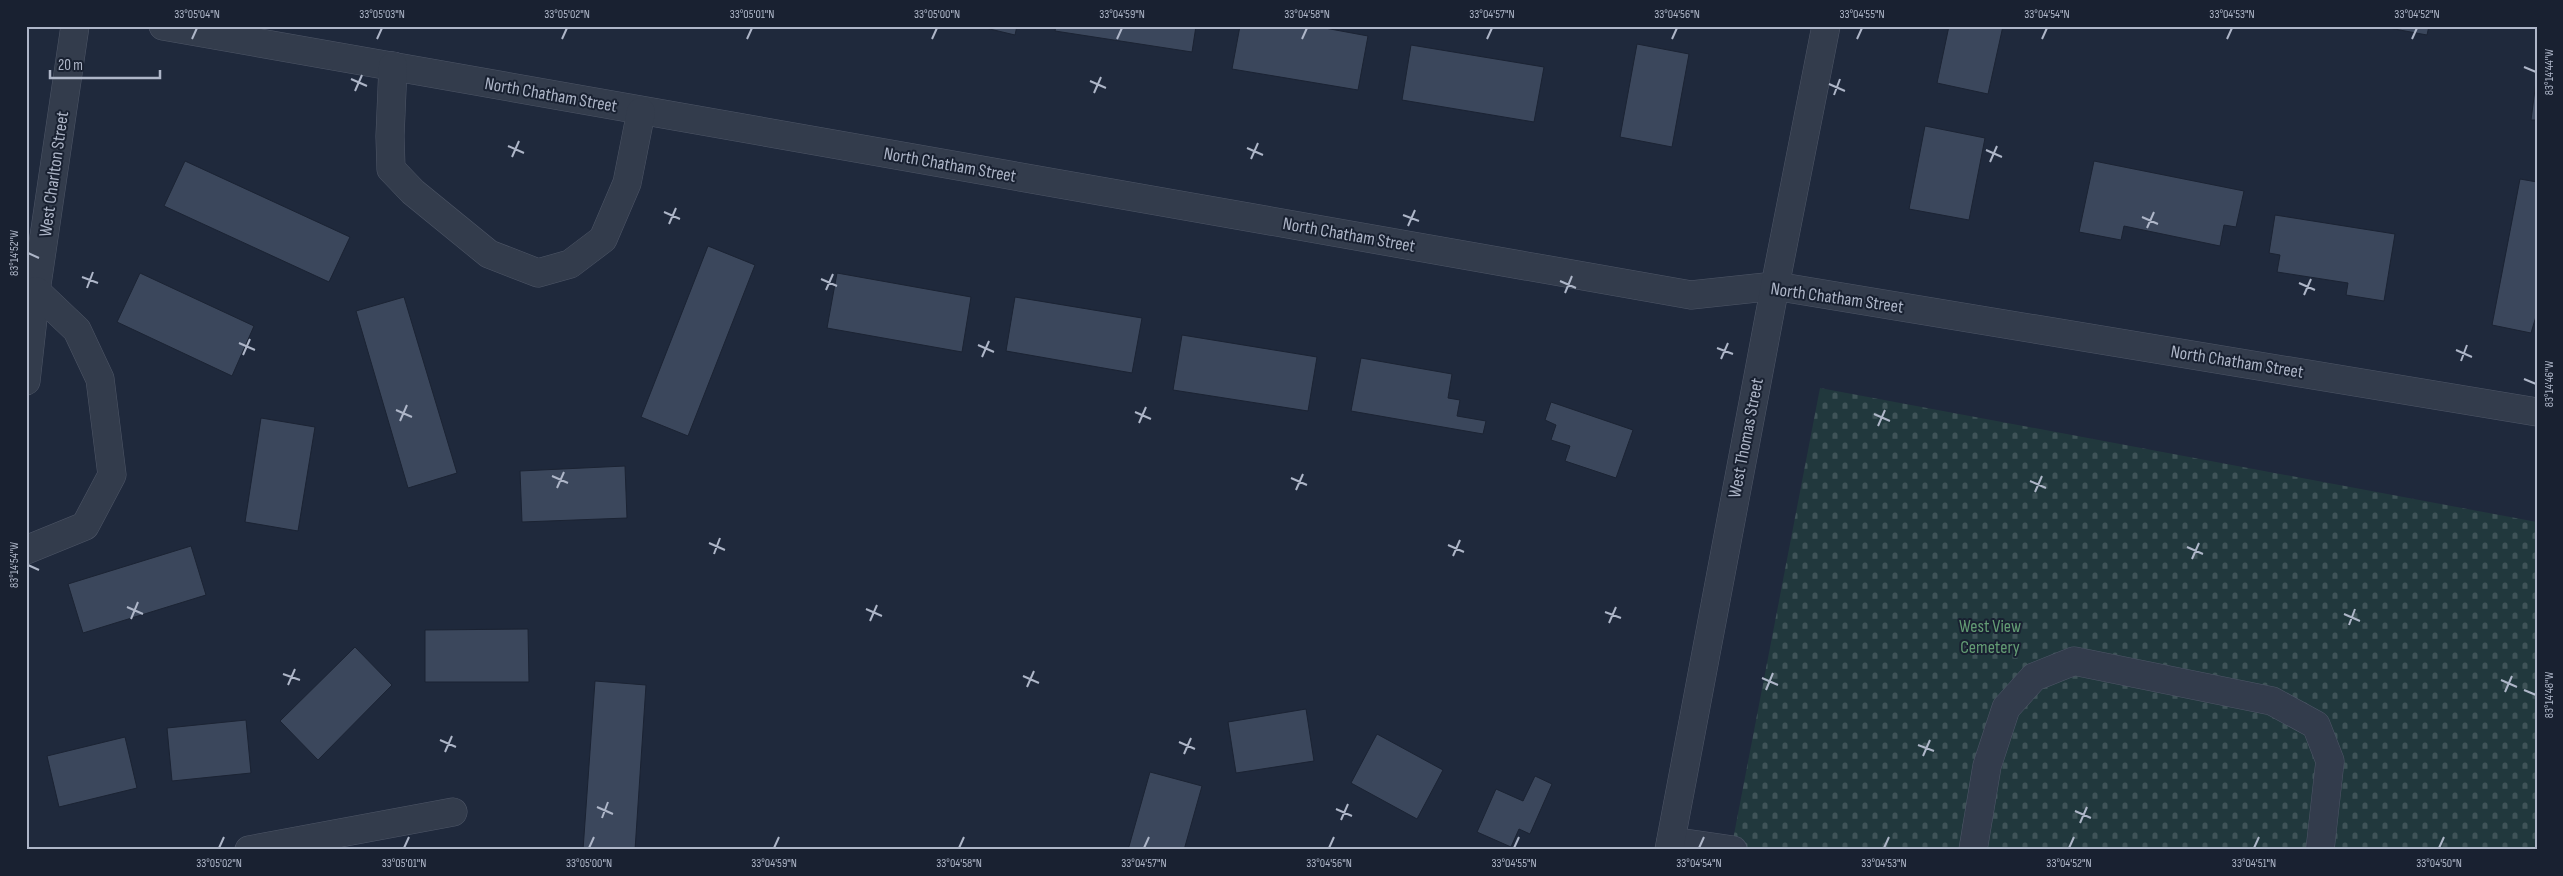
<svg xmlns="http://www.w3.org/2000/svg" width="2563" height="876" font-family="'Sofia Sans Condensed',sans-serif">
	<defs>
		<pattern id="cemetery-stones" width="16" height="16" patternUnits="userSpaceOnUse" patternTransform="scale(1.25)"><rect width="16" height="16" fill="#21383d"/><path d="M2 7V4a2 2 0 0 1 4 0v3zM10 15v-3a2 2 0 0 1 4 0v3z" fill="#3f5358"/></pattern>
	</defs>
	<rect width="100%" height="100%" fill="#1f293c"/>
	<!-- cemetery -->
	<path fill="url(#cemetery-stones)" d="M1820 388 2537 522V850H1731Z"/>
	<!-- building -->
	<g fill="#3b475c" stroke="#1b2333">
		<path d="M977 26H1017L1015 35Z"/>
		<path d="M1056 26H1196L1192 52 1055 31Z"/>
		<path d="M1240 26H1314L1368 36 1358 90 1232 69Z"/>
		<path d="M1949 26H2003L1988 94 1937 83Z"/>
		<path d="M2378 26H2429L2427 35Z"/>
		<path d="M1637 44 1689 54 1672 147 1620 137Z"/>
		<path d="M1411 45 1544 67 1534 122 1402 100Z"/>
		<path d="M2537 74V120H2531Z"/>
		<path d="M1925 126 1985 138 1969 220 1909 209Z"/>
		<path d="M185 161 350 237 329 282 164 206Z"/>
		<path d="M2094 161 2244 191 2236 227 2224 225 2220 246 2124 226 2121 240 2079 232Z"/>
		<path d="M2520 179 2537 182V313L2531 333 2492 325Z"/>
		<path d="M2275 215 2395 234 2384 301 2346 295 2348 283 2277 272 2280 255 2269 253Z"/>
		<path d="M708 246 755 265 688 436 641 417Z"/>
		<path d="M140 273 254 326 232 376 117 322Z"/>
		<path d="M837 273 971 297 962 352 827 328Z"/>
		<path d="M404 297 457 473 408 488 356 311Z"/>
		<path d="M1015 297 1142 318 1132 373 1006 351Z"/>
		<path d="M1182 335 1317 357 1308 411 1173 390Z"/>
		<path d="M1361 358 1452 374 1448 398 1460 400 1457 416 1486 421 1483 434 1351 411Z"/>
		<path d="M1551 402 1633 430 1616 478 1565 461 1570 446 1551 440 1556 425 1545 420Z"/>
		<path d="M261 418 315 427 298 531 245 522Z"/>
		<path d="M625 466 627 518 522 522 520 471Z"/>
		<path d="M191 546 206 595 83 633 68 584Z"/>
		<path d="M528 629 529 682H425V630Z"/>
		<path d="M355 647 392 685 318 760 280 721Z"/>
		<path d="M595 681 646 685 635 850H583Z"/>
		<path d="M1306 709 1314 761 1236 773 1228 722Z"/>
		<path d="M246 720 251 773 172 781 167 728Z"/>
		<path d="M1377 734 1443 770 1417 819 1351 783Z"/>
		<path d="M125 737 137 788 59 807 47 756Z"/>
		<path d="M1150 772 1202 786 1184 850H1128Z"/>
		<path d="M1535 776 1552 784 1530 834 1519 829 1511 847 1477 832 1496 789 1523 801Z"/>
	</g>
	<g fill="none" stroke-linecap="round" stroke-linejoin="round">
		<defs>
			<g id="minor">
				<path d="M163 26 1691 295 1775 286 2537 412"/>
				<path d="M393 66 390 136 391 169 413 192 489 254 538 273 570 264 603 239 627 183 641 112"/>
				<path d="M26 381 36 291 75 26"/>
				<path d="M26 550 85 526 112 475 100 379 77 330 36 291"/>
				<path d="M1671 841 1733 850"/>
				<path d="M249 850 453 812"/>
				<path d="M1669 850 1775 286 1826 26"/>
				<path d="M1973 850 1987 766 2006 708 2034 677 2074 661 2272 701 2316 725 2330 761 2320 850"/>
			</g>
		</defs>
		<!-- minor casing -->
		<use href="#minor" stroke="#4e5667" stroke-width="29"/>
		<!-- minor -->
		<use href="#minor" stroke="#333c4c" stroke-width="28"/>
	</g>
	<!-- ticks -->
	<path fill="none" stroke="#aeb6c8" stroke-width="2" d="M192 39 197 28M377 39 382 28M562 39 567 28M747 39 752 28M932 39 937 28M1117 39 1122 28M1302 39 1307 28M1487 39 1492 28M1672 39 1677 28M1857 39 1862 28M2042 39 2047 28M2227 39 2232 28M2412 39 2417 28M2524 67 2536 72M351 79 367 86M1090 81 1106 88M1829 84 1845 91M355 91 362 75M1094 93 1101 77M1834 95 1840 79M508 146 524 153M1247 148 1263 155M1986 150 2002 157M512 157 519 141M1251 159 1258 143M1990 162 1997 146M664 212 680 219M1403 215 1419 221M2142 217 2158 224M669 224 676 208M1408 226 1415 210M2147 228 2154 212M28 253 39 258M82 277 98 283M821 279 837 286M1560 281 1576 288M2299 283 2315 290M87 288 93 272M826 290 833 274M1565 293 1572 276M2304 295 2311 279M239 343 255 350M978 345 994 352M1717 348 1733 354M2456 350 2472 357M243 355 250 339M982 357 989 341M1721 359 1728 343M2461 361 2467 345M2524 379 2536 384M396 410 412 417M1135 412 1151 419M1874 414 1890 421M400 421 407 405M1139 423 1146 407M1878 426 1885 410M552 476 568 483M1291 478 1307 485M2030 481 2046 488M557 488 564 472M1296 490 1303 474M2035 492 2042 476M709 543 725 550M1448 545 1464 552M2187 547 2203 554M714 554 720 538M1453 556 1460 540M2192 559 2199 543M28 565 39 570M127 607 143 614M866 609 882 616M1605 612 1621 618M2344 614 2360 621M131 619 138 602M870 621 877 605M1609 623 1616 607M2349 625 2355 609M283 674 300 680M1023 676 1039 683M1762 678 1778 685M2501 680 2517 687M288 685 295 669M1027 687 1034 671M1766 690 1773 673M2524 690 2536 695M2505 692 2512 676M440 740 456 747M1179 742 1195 749M1918 745 1934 751M445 752 452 736M1184 754 1191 738M1923 756 1930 740M597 807 613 814M1336 809 1352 816M2075 811 2091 818M602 818 608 802M1341 820 1348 804M2080 823 2087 807M219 848 224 837M404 848 409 837M589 848 594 837M774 848 779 837M959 848 964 837M1144 848 1149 837M1329 848 1334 837M1514 848 1519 837M1699 848 1704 837M1884 848 1889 837M2069 848 2074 837M2254 848 2259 837M2439 848 2444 837"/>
	<g text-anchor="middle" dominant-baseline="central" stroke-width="4" stroke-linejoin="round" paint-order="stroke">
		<!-- street labels -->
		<g font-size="18" fill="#aeb6c8" stroke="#192131">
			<text transform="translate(551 95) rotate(10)">North Chatham Street</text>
			<text transform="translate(950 165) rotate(10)">North Chatham Street</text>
			<text transform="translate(54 174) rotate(-82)">West Charlton Street</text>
			<text transform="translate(1349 235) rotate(10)">North Chatham Street</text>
			<text transform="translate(1837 298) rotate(8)">North Chatham Street</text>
			<text transform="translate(2237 362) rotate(9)">North Chatham Street</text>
			<text transform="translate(1746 438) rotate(-79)">West Thomas Street</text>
		</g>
		<!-- park labels -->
		<g font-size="18" fill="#639c74" stroke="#192131">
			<text x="1990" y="626">West View<tspan x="1990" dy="21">Cemetery</tspan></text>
		</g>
	</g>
	<!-- border -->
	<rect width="2563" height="876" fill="none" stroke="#192131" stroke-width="55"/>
	<!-- scale -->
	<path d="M50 70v8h110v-8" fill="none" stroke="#aeb6c8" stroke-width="2.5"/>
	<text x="58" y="70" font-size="15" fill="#aeb6c8" stroke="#192131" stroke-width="4" paint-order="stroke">20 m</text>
	<rect x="28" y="28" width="2508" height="820" fill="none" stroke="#aeb6c8" stroke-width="2"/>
	<g font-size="12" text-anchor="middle" fill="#aeb6c8">
		<text x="197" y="18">33°05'04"N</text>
		<text x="382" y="18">33°05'03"N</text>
		<text x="567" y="18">33°05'02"N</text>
		<text x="752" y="18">33°05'01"N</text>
		<text x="937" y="18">33°05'00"N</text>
		<text x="1122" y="18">33°04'59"N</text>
		<text x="1307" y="18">33°04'58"N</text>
		<text x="1492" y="18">33°04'57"N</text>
		<text x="1677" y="18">33°04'56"N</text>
		<text x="1862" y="18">33°04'55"N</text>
		<text x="2047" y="18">33°04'54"N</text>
		<text x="2232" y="18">33°04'53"N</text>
		<text x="2417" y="18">33°04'52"N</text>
		<text transform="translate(2549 72) rotate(-90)" y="4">83°14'44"W</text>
		<text transform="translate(14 253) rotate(-90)" y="4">83°14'52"W</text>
		<text transform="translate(2549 384) rotate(-90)" y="4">83°14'46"W</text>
		<text transform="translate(14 565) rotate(-90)" y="4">83°14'54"W</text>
		<text transform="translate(2549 695) rotate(-90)" y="4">83°14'48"W</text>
		<text x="219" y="867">33°05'02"N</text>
		<text x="404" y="867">33°05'01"N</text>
		<text x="589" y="867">33°05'00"N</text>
		<text x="774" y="867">33°04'59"N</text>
		<text x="959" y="867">33°04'58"N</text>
		<text x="1144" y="867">33°04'57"N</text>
		<text x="1329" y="867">33°04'56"N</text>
		<text x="1514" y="867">33°04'55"N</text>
		<text x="1699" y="867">33°04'54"N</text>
		<text x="1884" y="867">33°04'53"N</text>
		<text x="2069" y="867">33°04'52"N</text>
		<text x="2254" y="867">33°04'51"N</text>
		<text x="2439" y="867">33°04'50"N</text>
	</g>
</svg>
